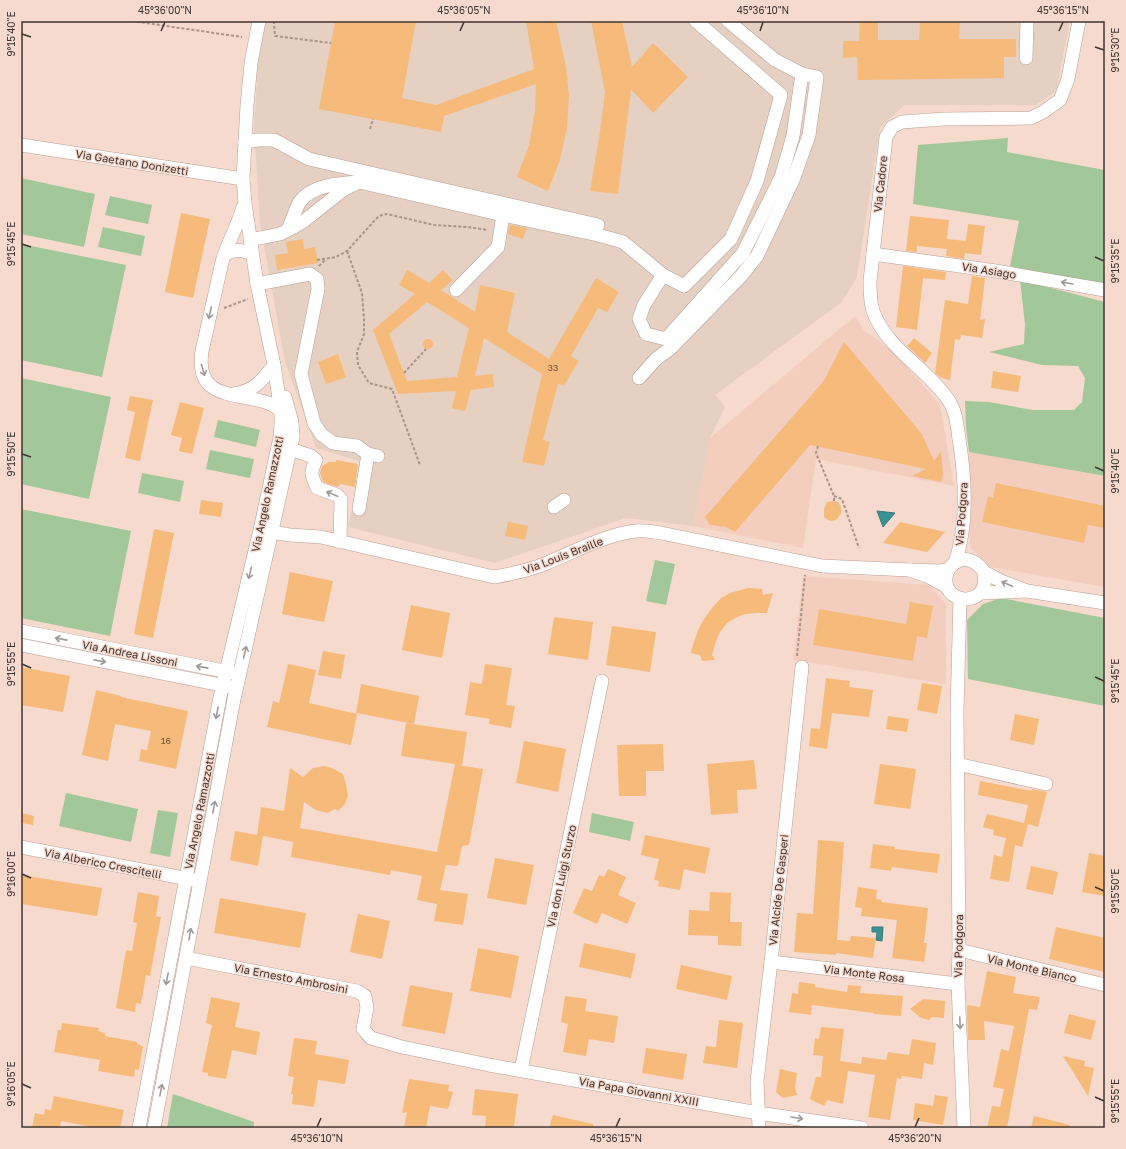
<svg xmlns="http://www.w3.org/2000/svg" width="1126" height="1149" font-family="'Golos Text',sans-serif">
	<rect width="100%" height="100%" fill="#f7dace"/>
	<!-- built -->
	<g fill="#f3cebf">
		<path d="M855 316 863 329 898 356 940 405 954 486 816 459 803 548 693 526 710 438Z"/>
		<path d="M969 452 1105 476V587L990 567 970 547Z"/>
		<path d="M803 576 929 585 946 604V684L793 660Z"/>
	</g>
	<!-- medical -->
	<path fill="#e5d0c2" d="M265 21H1070L1056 91 1036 105H904L880 128 857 277 842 302 715 395 725 407 710 438 693 526 626 518 495 563 348 527 362 462 316 448 285 362 260 223 254 128 258 62Z"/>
	<!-- green -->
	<g fill="#a1c79a">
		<path d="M1008 138 1007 152 1105 170V286L1010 266 1019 221 913 204 918 145Z"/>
		<path d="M21 178 95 194 84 247 21 234Z"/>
		<path d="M110 196 152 205 148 224 105 215Z"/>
		<path d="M103 227 145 236 141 256 98 247Z"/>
		<path d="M21 244 126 265 102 377 21 360Z"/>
		<path d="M1020 280 1105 302V476L969 452 966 427 965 401 989 402 1033 410H1074L1082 402 1085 378 1078 366 1042 365 989 352 1024 344 1025 324Z"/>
		<path d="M21 378 111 397 89 499 21 484Z"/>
		<path d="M218 420 260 430 256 447 214 437Z"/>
		<path d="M210 450 254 459 250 478 206 469Z"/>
		<path d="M142 473 184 481 180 502 138 493Z"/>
		<path d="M21 509 131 531 110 636 21 618Z"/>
		<path d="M655 560 675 564 666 605 646 601Z"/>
		<path d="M1001 598 1105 618V706L968 679 967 620 983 604Z"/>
		<path d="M66 793 138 809 131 842 59 826Z"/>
		<path d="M158 810 178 813 170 857 150 853Z"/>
		<path d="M592 813 634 822 630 841 589 832Z"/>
		<path d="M173 1094 254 1122V1128H167Z"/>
	</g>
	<!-- water -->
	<g fill="#399395" stroke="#3b7676">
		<path d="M877 511 895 513 883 527Z"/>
		<path d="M872 927H883L882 941 876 940 877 932H872Z"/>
	</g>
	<!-- building -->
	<g fill="#f6ba7b" fill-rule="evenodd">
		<path d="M335 21H416L402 98 436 105 534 69 526 21H556L566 67 569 95 567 128 560 160 548 191 517 177 529 145 535 111 536 84 444 116 441 132 319 109Z"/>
		<path d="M591 21H622L632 67 653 43 688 77 653 113 631 89 618 194 590 191 600 132 605 92Z"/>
		<path d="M860 21H878V40H919L920 21H960L959 39H1016V57H1004V78L858 80 857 57 843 58V41H859Z"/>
		<path d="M181 213 210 219 193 298 165 292Z"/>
		<path d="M910 216 949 220 947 239 966 241 968 224 985 226 981 255 965 253 964 259 946 256 947 249 917 246V252L906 251Z"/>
		<path d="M510 225 527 228 523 239 508 234Z"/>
		<path d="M303 239 304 249 315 247 318 263 277 270 275 255 288 253 286 242Z"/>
		<path d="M903 266 946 272 945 280 923 278 917 330 896 327Z"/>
		<path d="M407 270 429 283 443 270 453 280 441 290 475 312 480 285 515 293 507 332 549 359 596 278 619 292 607 312 598 308 571 356 579 361 564 385 558 384 543 440 550 442 544 466 522 462 542 374 484 338 475 376 493 374 494 387 471 390 465 411 452 408 456 391 398 394 373 330 415 294 399 285ZM427 302 469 328 457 377 407 381 389 334Z"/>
		<path d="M972 276 985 278 980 320 985 319 982 338 961 335 960 340 955 339 950 380 941 378 935 373 945 300 968 304Z"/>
		<path d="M914 338 932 353 925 363 907 346Z"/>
		<circle cx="428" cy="344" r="5"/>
		<path d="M844 342 922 434 934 461 941 451 943 474 941 482 912 476 926 469 810 445 735 532 726 527 710 525 705 517 823 382Z"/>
		<path d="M338 354 346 377 326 384 318 362Z"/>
		<path d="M993 371 1021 376 1018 392 991 388Z"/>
		<path d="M130 396 153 400 140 461 125 458 135 412 127 410Z"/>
		<path d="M180 402 204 408 192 454 179 451 182 438 171 435Z"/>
		<path d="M336 460 358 464 355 487 341 484 337 487 323 482 320 473 322 466 329 462H336Z"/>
		<path d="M996 483 1105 506V528L1088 525 1084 543 982 522 988 496 993 498Z"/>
		<path d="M201 500 223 503 221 517 199 514Z"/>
		<path d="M834 501 838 502 841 507V514L836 520 830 521 824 517V509L827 502Z"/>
		<path d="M508 522 528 526 525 540 505 536Z"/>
		<path d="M900 522 945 532 927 552 883 543Z"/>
		<path d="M154 529 174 533 153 638 134 634Z"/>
		<path d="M290 572 333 581 324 622 282 614Z"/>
		<path d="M748 588 762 589 763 595 773 593 767 613H758L745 614 737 617 727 623 720 632 715 644 712 655 715 660 702 661 700 655 691 653 693 645 698 630 704 619 712 608 721 598 730 593Z"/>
		<path d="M910 602 933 606 927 638 917 636 913 661 813 645 819 609 906 624Z"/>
		<path d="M411 605 450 613 442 658 402 650Z"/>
		<path d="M554 617 593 622 588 660 548 654Z"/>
		<path d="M612 626 656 632 650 672 606 665Z"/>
		<path d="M323 651 345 655 341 679 318 675Z"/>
		<path d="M288 664 316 670 309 703 357 714 351 745 267 727 273 701 279 703Z"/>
		<path d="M485 664 512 668 506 705 515 706 511 728 489 724 490 719 465 715 470 682 482 684Z"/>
		<path d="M21 667 70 676 63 712 21 705Z"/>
		<path d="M826 678 850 681 849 687 873 690 869 717 832 713 827 749 809 746 811 728 820 729Z"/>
		<path d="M922 683 942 686 937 714 917 710Z"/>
		<path d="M361 684 419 696 414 724 356 713Z"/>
		<path d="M96 690 121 696V697L188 711 176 769 139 761 141 749 147 750 151 731 115 724 108 761 82 755Z"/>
		<path d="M1015 714 1039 719 1034 745 1010 740Z"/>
		<path d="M888 716 909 719 907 732 886 729Z"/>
		<path d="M406 723 467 732 462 766 457 765 483 769 469 845 462 846 458 866 446 865 440 890 468 894 463 925 434 921 437 904 417 900 422 876 391 870 390 875 291 857 293 842 263 836 258 866 230 860 235 831 257 835 261 807 284 811 290 768 303 777 313 768 324 766 332 768 343 774 346 784 348 795 345 804 338 811 335 809 327 813 316 810 304 802 300 828 437 852 455 764 401 756Z"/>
		<path d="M524 741 566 749 558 792 516 783Z"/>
		<path d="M663 744 664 771H646V796H619L617 745Z"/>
		<path d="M754 760 757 789 737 790 738 813 711 815 707 764Z"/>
		<path d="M880 764 916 769 910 809 874 804Z"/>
		<path d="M980 781 1032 791V789L1047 792 1038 827 1028 824 1022 847 1015 845 1009 882 990 879 994 855 1002 857 1006 838 993 835 994 830 983 827 987 814 1024 823 1028 805 978 795Z"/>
		<path d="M21 813 34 816 33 825 21 823Z"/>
		<path d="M645 835 710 848 705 874 684 869 680 890 658 886 659 881 654 880 659 859 641 855Z"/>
		<path d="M818 840 844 842 837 940 850 941 851 936 876 938 873 958 836 953V955L794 952 797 913 813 914Z"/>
		<path d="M873 844 895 847V849L940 854 937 873 892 867 891 871 870 868Z"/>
		<path d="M1089 853 1105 856V896L1082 892Z"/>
		<path d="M495 858 534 865 526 905 487 898Z"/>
		<path d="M1031 866 1058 872 1053 895 1026 889Z"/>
		<path d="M608 869 626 877 618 895 636 903 627 924 602 913 597 924 573 913 584 888 592 891 599 875 604 877Z"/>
		<path d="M21 875 102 888 97 916 21 904Z"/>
		<path d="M858 887 877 890 876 899 882 900 881 902 928 908 924 943H927L924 962 892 958 897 920 861 916 862 908 855 907Z"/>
		<path d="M138 892 159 896 156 916 161 917 150 976 146 975 141 1004 136 1003 135 1012 116 1008 126 950 132 951 137 923 133 922Z"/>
		<path d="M710 892 731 893 730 922H742L741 946 718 945V936L688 935 689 910 709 911Z"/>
		<path d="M220 898 306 913 300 948 214 933Z"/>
		<path d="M358 914 390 921 382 959 350 952Z"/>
		<path d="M1056 927 1105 938V972L1049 959Z"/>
		<path d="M584 943 636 954 631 978 579 967Z"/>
		<path d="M478 948 519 956 511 998 470 991Z"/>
		<path d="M681 965 732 976 727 1000 676 989Z"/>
		<path d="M987 971 1016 977 1013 993 1040 997 1037 1010 1029 1009 1007 1128H987L992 1106 1000 1107 1004 1089 993 1087 1001 1049 1009 1051 1014 1026 984 1021 985 1040H968L967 1005 980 1007Z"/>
		<path d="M799 982 815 984V987L847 992 848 985 861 986 860 993 903 996 901 1016 874 1014V1013L812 1005 811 1015 789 1012 792 993 798 994Z"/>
		<path d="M410 985 453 993 445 1034 402 1026Z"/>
		<path d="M565 996 587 999 585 1011 618 1016 614 1043 589 1039 586 1056 563 1052 568 1024 561 1022Z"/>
		<path d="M211 997 240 1003 235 1027 260 1032 256 1055 232 1050 226 1079 208 1076V1073L202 1072 212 1025 206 1023Z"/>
		<path d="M923 999 945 1001 944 1018 932 1017 929 1020 921 1018 910 1009Z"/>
		<path d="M1069 1014 1096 1021 1091 1040 1064 1033Z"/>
		<path d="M719 1020 743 1023 737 1068 703 1063 706 1046 716 1047Z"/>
		<path d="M62 1023 99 1028 98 1031 105 1033V1036L137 1042V1044L143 1046 139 1070 135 1069 134 1077 98 1071 100 1060 54 1052 58 1030H61Z"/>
		<path d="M821 1027 844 1029 840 1061 861 1064 862 1057 886 1060 888 1052 909 1055 912 1039 936 1043 933 1065 924 1063 922 1079 902 1076 901 1079 897 1078 890 1120 868 1117 875 1075 848 1071 843 1104 827 1100 824 1106 810 1099 816 1077H821L823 1056 813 1055 815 1038 819 1039Z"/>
		<path d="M294 1038 317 1041 315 1054 349 1060 345 1084 318 1080 314 1107 292 1104 293 1094H291L294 1077 288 1076Z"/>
		<path d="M646 1048 687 1054 683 1080 642 1073Z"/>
		<path d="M1063 1056 1085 1061 1084 1066 1094 1068 1088 1096Z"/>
		<path d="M780 1069 797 1073 795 1087 797 1095 783 1098 776 1092Z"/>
		<path d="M409 1079 449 1085 448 1091 453 1092 448 1109 430 1106 426 1128H404L407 1112 402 1113Z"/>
		<path d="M475 1089 518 1094 514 1126H512V1128H485L486 1116 472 1115Z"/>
		<path d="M935 1095 948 1097 943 1125 913 1120 915 1103 933 1106Z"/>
		<path d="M54 1096 124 1110 120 1128H97L61 1121 60 1128H32L35 1113 44 1115 45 1109 51 1110Z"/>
		<path d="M553 1115 593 1124V1128H549Z"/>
		<path d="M1034 1116 1070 1125 1069 1128H1031Z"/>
	</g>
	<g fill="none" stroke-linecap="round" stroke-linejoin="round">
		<defs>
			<g id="minor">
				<path d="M1026 58 1027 21"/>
				<path d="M245 142 258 140H274L309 159 598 225"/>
				<path d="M21 145 243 179"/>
				<path d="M359 182 503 215"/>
				<path d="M243 207C238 226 227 243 222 262L202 351C195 399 233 392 265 402 272 404 277 406 281 412"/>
				<path d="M250 240 280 234 294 227 304 221 343 190 359 182C341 183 310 185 299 203 295 211 292 221 288 229"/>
				<path d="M873 254 996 271 1105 290"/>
				<path d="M224 255C233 249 242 249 252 254"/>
				<path d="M663 275 644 305 639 319 646 334 666 339 743 253 781 177 793 136 802 74 775 60 728 21"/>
				<path d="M257 284 310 274 317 279 318 289 301 374 314 423 321 434 333 443 357 446 368 454 378 456"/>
				<path d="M456 290 498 247 503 215 598 235 623 242 663 275 684 286 731 239 757 181 781 95 696 21"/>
				<path d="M639 378 656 359 671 348 741 276 757 256 793 180 809 135 817 77 802 74"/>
				<path d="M233 394C254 391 261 382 274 365"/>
				<path d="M290 449 311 456 316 460C310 473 311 475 317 488L337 495 341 499 340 542"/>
				<path d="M554 507 564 500"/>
				<path d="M359 509 368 454"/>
				<path d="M264 531 290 535 321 537 494 577C512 574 530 570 547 563 576 551 604 535 636 531 644 530 653 532 661 533L822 566 910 570"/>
				<path d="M962 559C976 560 988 569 984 585 979 607 943 602 946 577 948 567 953 563 962 559Z"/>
				<path d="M955 562C960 550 961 538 963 526 966 495 964 469 959 439 957 424 956 410 947 398 925 367 886 348 873 311 870 302 870 291 870 281L886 137 892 127 902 122 944 119 1031 118 1043 112 1060 100 1068 79 1079 21"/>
				<path d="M946 586 927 576 910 570 940 571 947 570"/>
				<path d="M1027 591 1105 603"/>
				<path d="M981 593 1027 591 1001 581 984 572"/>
				<path d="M960 599 957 711 959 950 958 984 964 1128"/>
				<path d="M21 631 234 673"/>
				<path d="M21 645 231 687"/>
				<path d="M957 764 1046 784"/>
				<path d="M21 847 194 880"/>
				<path d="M959 950 1105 985"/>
				<path d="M186 958 357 991 365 996 367 1008 363 1029 371 1038 402 1047 489 1065 758 1113 862 1128"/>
				<path d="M771 962 958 984"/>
				<path d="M521 1070 602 681"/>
				<path d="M139 1128 220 697 260 530 280 437 281 424V412L274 365 257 284 245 203 243 179 247 105 251 63 259 21"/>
				<path d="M154 1128 234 699 293 437 292 422 285 397"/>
				<path d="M759 1128 757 1081 771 962 802 667"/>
			</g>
		</defs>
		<!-- minor casing -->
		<use href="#minor" stroke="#b99e93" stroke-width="14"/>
		<!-- path -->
		<g stroke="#a89289" stroke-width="2" stroke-dasharray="3 2" stroke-linecap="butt">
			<path d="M132 21 242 37"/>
			<path d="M274 21V24L275 36 331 43"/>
			<path d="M370 129 373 119"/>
			<path d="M347 251 362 293 364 319V334L357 352 358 365 369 383 392 389 420 465"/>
			<path d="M317 260 336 257 347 251 375 220 379 216 387 214 434 225 467 227 488 230"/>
			<path d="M319 266 326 259"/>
			<path d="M224 308 248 299"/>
			<path d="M404 373 426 349"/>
			<path d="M818 446 816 453 834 496"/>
			<path d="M834 501V496L842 499 859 548"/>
			<path d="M797 656 805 575"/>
		</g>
		<!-- minor -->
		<use href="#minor" stroke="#fff" stroke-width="13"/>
	</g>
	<!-- one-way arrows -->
	<defs><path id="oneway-shaft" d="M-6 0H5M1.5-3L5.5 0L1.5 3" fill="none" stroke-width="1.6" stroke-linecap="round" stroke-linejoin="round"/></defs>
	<g stroke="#9f9a97">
		<use href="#oneway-shaft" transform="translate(1067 283) rotate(-170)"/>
		<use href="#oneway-shaft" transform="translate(210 313) rotate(103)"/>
		<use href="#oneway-shaft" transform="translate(203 370) rotate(74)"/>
		<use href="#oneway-shaft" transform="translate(332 494) rotate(-157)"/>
		<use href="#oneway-shaft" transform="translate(250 573) rotate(104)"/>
		<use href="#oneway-shaft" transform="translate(1007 584) rotate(-157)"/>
		<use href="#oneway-shaft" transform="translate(61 639) rotate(-169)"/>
		<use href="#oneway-shaft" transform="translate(245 652) rotate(-77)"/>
		<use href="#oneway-shaft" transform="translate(100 661) rotate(11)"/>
		<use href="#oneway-shaft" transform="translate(202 667) rotate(-169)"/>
		<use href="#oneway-shaft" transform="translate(217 713) rotate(101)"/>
		<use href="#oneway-shaft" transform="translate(214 807) rotate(-79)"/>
		<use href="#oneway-shaft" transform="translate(190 934) rotate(-80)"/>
		<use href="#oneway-shaft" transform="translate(167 979) rotate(101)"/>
		<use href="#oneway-shaft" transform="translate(960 1023) rotate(88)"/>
		<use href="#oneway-shaft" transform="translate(161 1090) rotate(-79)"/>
		<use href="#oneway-shaft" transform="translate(797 1118) rotate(9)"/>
	</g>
	<!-- ticks -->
	<path fill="none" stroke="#3f342f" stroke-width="1.5" d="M161 31 165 22M460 31 464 22M760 31 763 22M1059 31 1063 22M22 34 31 37M1095 47 1104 50M22 244 31 247M1095 257 1104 261M22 454 31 457M1095 467 1104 471M22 664 31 668M1095 677 1104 681M22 874 31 878M1095 887 1104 891M22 1084 31 1088M1095 1097 1104 1101M317 1127 321 1118M616 1127 620 1118M915 1127 919 1118"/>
	<g text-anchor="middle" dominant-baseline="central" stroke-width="3" stroke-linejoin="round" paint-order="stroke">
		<!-- number labels -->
		<g font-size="9" fill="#6d5642">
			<text x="553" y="367">33</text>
			<text x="166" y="740">16</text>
		</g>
		<!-- street labels -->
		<g font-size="11" fill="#3f342f" stroke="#f7dace">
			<text transform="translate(132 162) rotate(9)">Via Gaetano Donizetti</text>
			<text transform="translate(880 184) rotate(-84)">Via Cadore</text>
			<text transform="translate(989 270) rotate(9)">Via Asiago</text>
			<text transform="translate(267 494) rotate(-78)">Via Angelo Ramazzotti</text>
			<text transform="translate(961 514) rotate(-86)">Via Podgora</text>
			<text transform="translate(563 555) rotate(-21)">Via Louis Braille</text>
			<text transform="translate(130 653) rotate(11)">Via Andrea Lissoni</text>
			<text transform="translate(199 811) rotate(-79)">Via Angelo Ramazzotti</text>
			<text transform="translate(103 863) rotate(11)">Via Alberico Crescitelli</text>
			<text transform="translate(561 876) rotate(-78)">Via don Luigi Sturzo</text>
			<text transform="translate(778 890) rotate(-84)">Via Alcide De Gasperi</text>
			<text transform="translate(958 946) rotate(-89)">Via Podgora</text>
			<text transform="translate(1032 968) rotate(13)">Via Monte Bianco</text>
			<text transform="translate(864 973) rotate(7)">Via Monte Rosa</text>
			<text transform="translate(291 978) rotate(11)">Via Ernesto Ambrosini</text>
			<text transform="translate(639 1091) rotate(10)">Via Papa Giovanni XXIII</text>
		</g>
	</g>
	<!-- border -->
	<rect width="1126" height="1149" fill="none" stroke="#f7dace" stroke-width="44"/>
	<rect x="22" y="22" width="1082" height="1105" fill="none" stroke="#3f342f" stroke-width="1.5"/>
	<g font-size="10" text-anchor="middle" fill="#3f342f">
		<text x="165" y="14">45°36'00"N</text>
		<text x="464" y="14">45°36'05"N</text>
		<text x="763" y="14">45°36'10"N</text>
		<text x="1063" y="14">45°36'15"N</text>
		<text transform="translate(11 34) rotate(-90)" y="4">9°15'40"E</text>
		<text transform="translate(1115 50) rotate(-90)" y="4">9°15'30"E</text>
		<text transform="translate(11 244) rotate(-90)" y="4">9°15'45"E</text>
		<text transform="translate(1115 261) rotate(-90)" y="4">9°15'35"E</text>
		<text transform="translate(11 454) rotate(-90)" y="4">9°15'50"E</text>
		<text transform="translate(1115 471) rotate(-90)" y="4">9°15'40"E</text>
		<text transform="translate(11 664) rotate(-90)" y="4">9°15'55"E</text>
		<text transform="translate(1115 681) rotate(-90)" y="4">9°15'45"E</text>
		<text transform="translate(11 874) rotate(-90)" y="4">9°16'00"E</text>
		<text transform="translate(1115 891) rotate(-90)" y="4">9°15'50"E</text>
		<text transform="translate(11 1084) rotate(-90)" y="4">9°16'05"E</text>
		<text transform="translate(1115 1101) rotate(-90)" y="4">9°15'55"E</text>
		<text x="317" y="1142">45°36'10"N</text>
		<text x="616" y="1142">45°36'15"N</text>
		<text x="915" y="1142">45°36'20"N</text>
	</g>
</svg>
